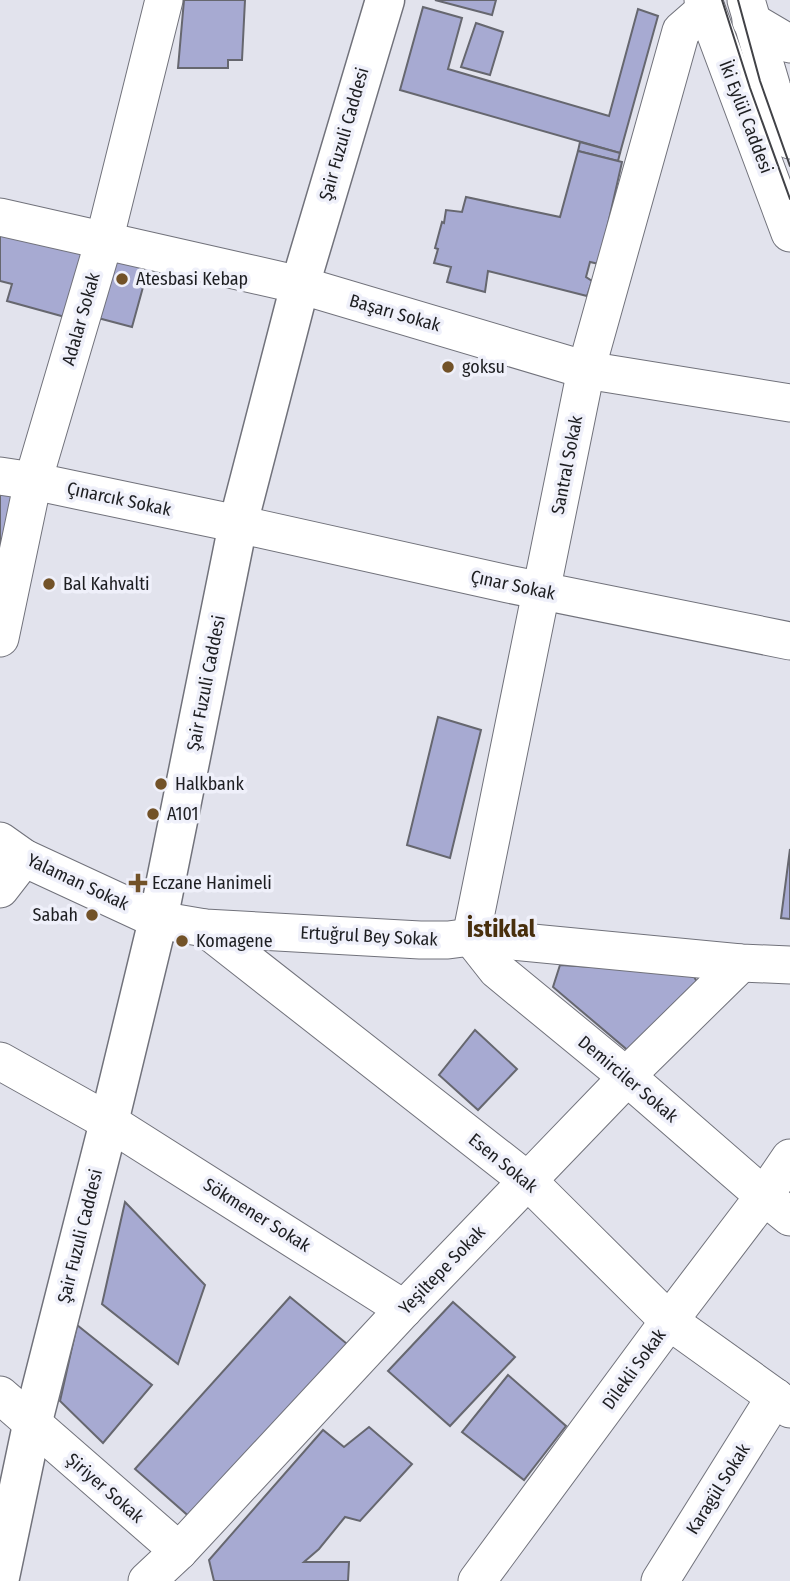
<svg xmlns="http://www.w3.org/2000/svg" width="790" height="1581" font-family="'Fira Sans Condensed',sans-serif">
	<rect width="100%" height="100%" fill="#e2e3ed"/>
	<!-- building -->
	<g fill="#a7aad2" stroke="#66676f" stroke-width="2">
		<path d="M184 0H245L242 60H228V68H178Z"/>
		<path d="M435 0H496L492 15Z"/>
		<path d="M423 7 462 18 448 69 609 116 638 9 658 16 620 153 400 90Z"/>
		<path d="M476 23 503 32 490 75 461 67Z"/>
		<path d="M580 142 620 153 618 161 578 151Z"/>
		<path d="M578 151 622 162 599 264 590 262 586 277 592 281 587 296 488 271 485 292 447 282 451 267 434 263 438 249 435 248 442 222 444 223 446 210 462 212 466 197 560 217Z"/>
		<path d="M0 231 87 253 65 317 7 301 12 284 0 281Z"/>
		<path d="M114 260 148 269 132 327 98 318Z"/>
		<path d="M0 492H17L0 561Z"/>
		<path d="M438 717 481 730 450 858 407 845Z"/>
		<path d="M790 849V919L781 918Z"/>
		<path d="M560 965 692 973 697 982 631 1053 553 987Z"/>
		<path d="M475 1030 517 1069 478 1110 439 1075Z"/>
		<path d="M125 1202 205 1285 178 1364 102 1304Z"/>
		<path d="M290 1297 352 1348 192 1519 135 1469Z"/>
		<path d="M453 1302 515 1357 450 1426 388 1371Z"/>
		<path d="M77 1325 152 1385 103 1443 60 1401Z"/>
		<path d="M508 1375 566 1426 524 1480 462 1432Z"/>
		<path d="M369 1427 412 1464 360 1521 345 1517 319 1549 304 1562H349L348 1581H214L209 1560 323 1430 344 1447Z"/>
	</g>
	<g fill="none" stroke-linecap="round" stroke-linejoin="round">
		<defs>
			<g id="minor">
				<path d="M703 0 790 233"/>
				<path d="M746 0 772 88 790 140"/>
				<path d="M751 21 790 44"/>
				<path d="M0 217 300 285 586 370 790 403"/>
				<path d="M0 476 33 481 238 524 508 584 790 641"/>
				<path d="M0 638 33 481 104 241 164 0"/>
				<path d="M0 841 24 858 158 920 205 928 420 940H448L471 937 741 963 790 965"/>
				<path d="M0 889 24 858"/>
				<path d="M205 928 528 1181 669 1321 775 1397 790 1409"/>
				<path d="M471 937 586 370 681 31 706 9"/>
				<path d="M471 937 497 970 626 1076 764 1196 790 1217"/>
				<path d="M0 1061 109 1122 404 1309"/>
				<path d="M0 1395 179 1551"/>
				<path d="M147 1581 179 1551 404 1309 614 1091 626 1076 741 963"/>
				<path d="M477 1581 669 1321 764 1196 790 1158"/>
				<path d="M660 1581 775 1397"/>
			</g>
			<path id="major" d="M0 1577 32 1425 109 1122 158 920 238 524 300 285 385 0"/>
		</defs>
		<!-- minor casing -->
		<use href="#minor" stroke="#71727b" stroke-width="39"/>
		<!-- major casing -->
		<use href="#major" stroke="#71727b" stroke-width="41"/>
		<!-- minor -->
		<use href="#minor" stroke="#fff" stroke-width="37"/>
		<!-- major -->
		<use href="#major" stroke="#fff" stroke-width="38"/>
		<!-- tram -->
		<g stroke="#414247" stroke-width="2">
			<path d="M722 0 750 88 790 199"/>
			<path d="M738 0 760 81 790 166"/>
		</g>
	</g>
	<!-- markers -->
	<g fill="#725228" stroke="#eff0fa" stroke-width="2.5">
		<circle cx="122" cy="279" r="7"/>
		<circle cx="448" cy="367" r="7"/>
		<circle cx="49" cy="584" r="7"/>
		<circle cx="161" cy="784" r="7"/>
		<circle cx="153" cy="814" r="7"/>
		<path d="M134.5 872.5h7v7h7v7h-7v7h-7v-7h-7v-7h7z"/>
		<circle cx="92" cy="915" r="7"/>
		<circle cx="182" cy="941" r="7"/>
	</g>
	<g text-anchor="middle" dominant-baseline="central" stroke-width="7" stroke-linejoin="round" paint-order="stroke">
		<!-- street labels -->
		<g font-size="18" fill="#1d1e21" stroke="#eff0fa">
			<text transform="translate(746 117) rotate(69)">İki Eylül Caddesi</text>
			<text transform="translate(344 134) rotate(-74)">Şair Fuzuli Caddesi</text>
			<text transform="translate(395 313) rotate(16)">Başarı Sokak</text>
			<text transform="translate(81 319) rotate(-74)">Adalar Sokak</text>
			<text transform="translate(567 465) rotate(-79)">Santral Sokak</text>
			<text transform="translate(119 499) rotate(12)">Çınarcık Sokak</text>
			<text transform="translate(513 585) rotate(12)">Çınar Sokak</text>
			<text transform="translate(206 683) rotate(-79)">Şair Fuzuli Caddesi</text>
			<text transform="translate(78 882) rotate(25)">Yalaman Sokak</text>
			<text transform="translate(369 936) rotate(3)">Ertuğrul Bey Sokak</text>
			<text transform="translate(628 1079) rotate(40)">Demirciler Sokak</text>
			<text transform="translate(503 1163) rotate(39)">Esen Sokak</text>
			<text transform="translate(257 1215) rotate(32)">Sökmener Sokak</text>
			<text transform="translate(80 1236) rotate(-76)">Şair Fuzuli Caddesi</text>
			<text transform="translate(442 1270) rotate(-46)">Yeşiltepe Sokak</text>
			<text transform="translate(634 1369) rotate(-54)">Dilekli Sokak</text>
			<text transform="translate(105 1488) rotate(41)">Şiriyer Sokak</text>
			<text transform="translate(718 1489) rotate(-58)">Karagül Sokak</text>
		</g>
		<!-- poi labels -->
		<g font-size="18" fill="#1d1e21" stroke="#eff0fa" text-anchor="start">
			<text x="136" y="279">Atesbasi Kebap</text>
			<text x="462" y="367">goksu</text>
			<text x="63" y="584">Bal Kahvalti</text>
			<text x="175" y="784">Halkbank</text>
			<text x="167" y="814">A101</text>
			<text x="152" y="883">Eczane Hanimeli</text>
			<text x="78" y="915" text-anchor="end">Sabah</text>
			<text x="196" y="941">Komagene</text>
		</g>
		<!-- district labels -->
		<g font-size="24" font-weight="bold" fill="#482f0d" stroke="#eff0fa">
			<text x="501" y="929">İstiklal</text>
		</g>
	</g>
</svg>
